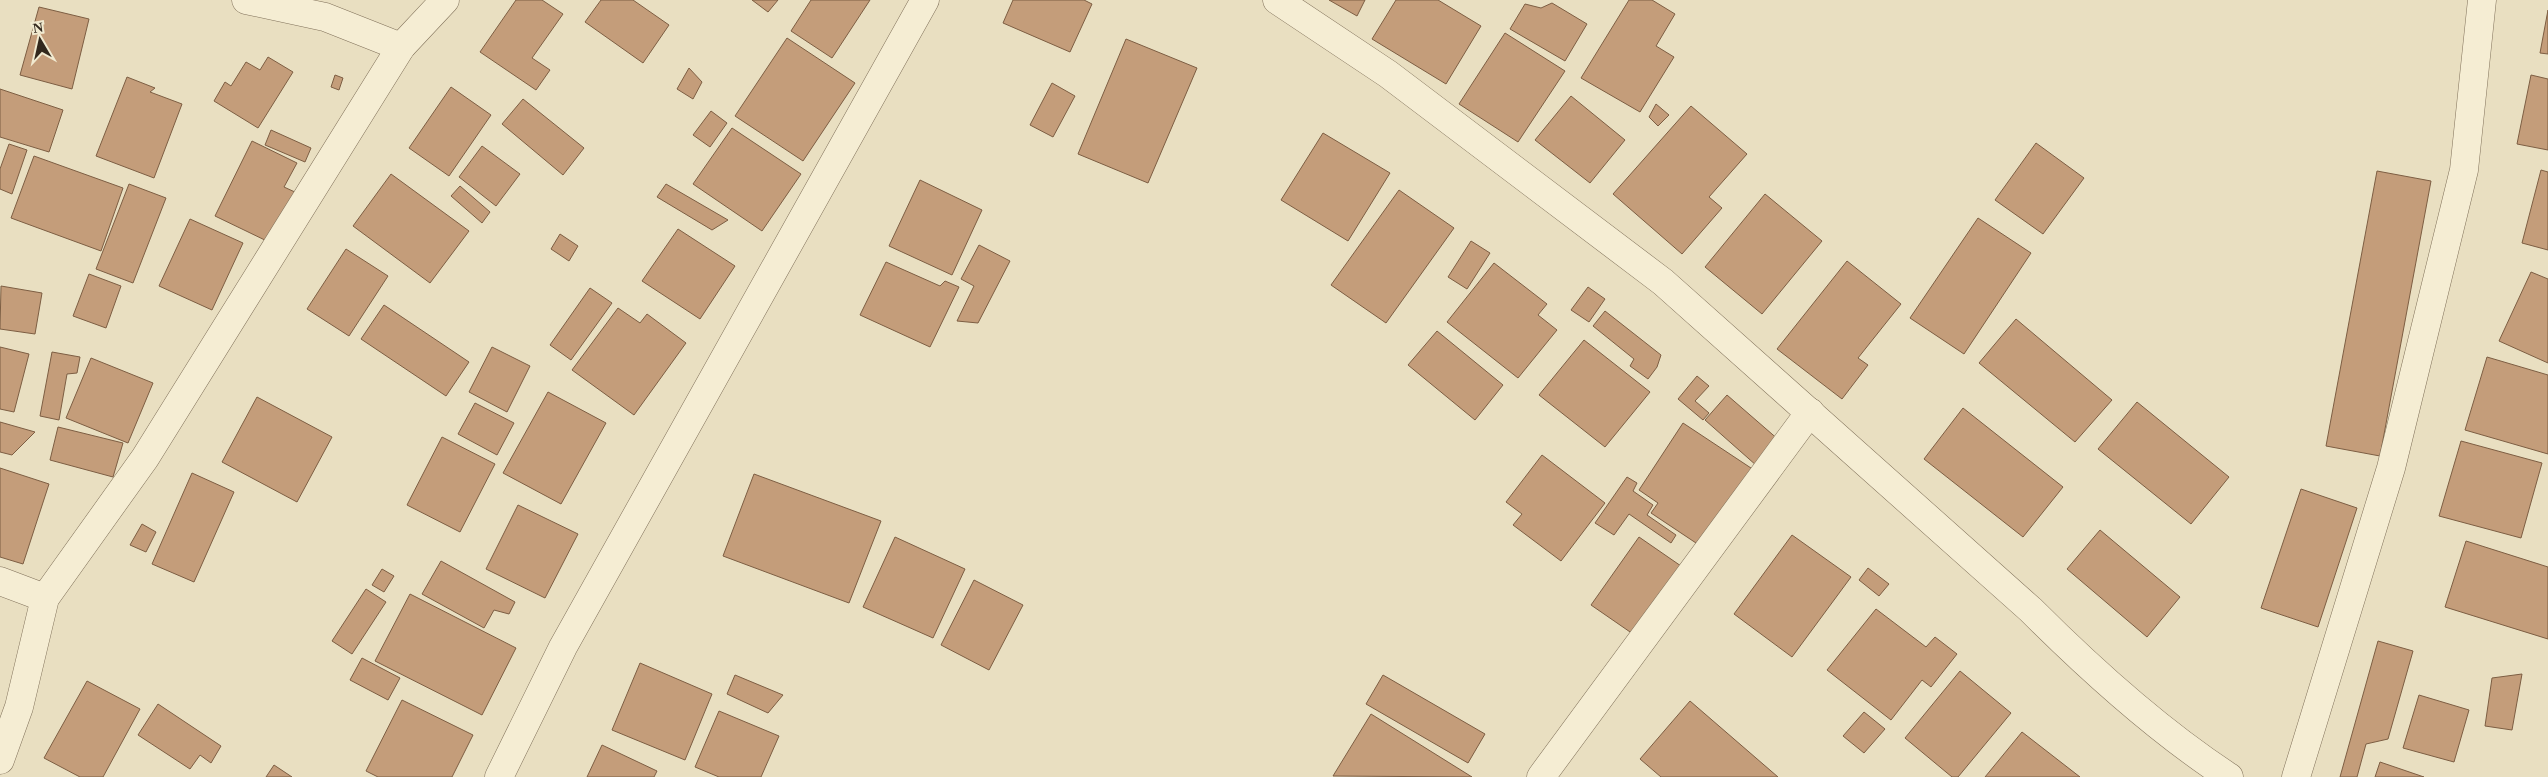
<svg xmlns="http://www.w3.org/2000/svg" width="2548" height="777" font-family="Georgia,serif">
	<rect width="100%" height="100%" fill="#e9dfc1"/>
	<!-- building -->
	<g fill="#c49d7a" stroke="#7d5e43">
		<path d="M516 0H542L563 14 532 58 550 70 536 90 480 52Z"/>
		<path d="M601 0H633L669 25 643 63 585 22Z"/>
		<path d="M752 0H778L768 12Z"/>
		<path d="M811 0H870L832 58 791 31Z"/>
		<path d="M1013 0H1084L1092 4 1070 52 1003 23Z"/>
		<path d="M1329 0H1365L1357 16Z"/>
		<path d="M1396 0H1438L1481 26 1446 84 1372 39Z"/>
		<path d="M1629 0H1652L1675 14 1656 46 1674 57 1640 112 1581 78Z"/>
		<path d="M1552 3 1587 24 1565 61 1510 29 1525 4 1541 8Z"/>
		<path d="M39 7 89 19 72 89 20 75Z"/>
		<path d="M2548 10V54L2540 53Z"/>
		<path d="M1505 33 1565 71 1518 142 1459 104Z"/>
		<path d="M787 38 855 83 803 161 735 116Z"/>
		<path d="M1126 39 1197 68 1148 183 1078 154Z"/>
		<path d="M268 57 293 72 258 128 214 101 225 82 231 86 246 62 260 70Z"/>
		<path d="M689 68 702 82 693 99 677 89Z"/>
		<path d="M335 75 343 78 339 90 331 87Z"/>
		<path d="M2531 75 2548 79V150L2517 144Z"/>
		<path d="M127 77 155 88 150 92 182 104 154 178 96 156Z"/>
		<path d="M1052 83 1075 96 1053 137 1030 125Z"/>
		<path d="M451 87 491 115 449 176 409 148Z"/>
		<path d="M0 89 63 110 49 152 0 137Z"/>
		<path d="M1571 96 1625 140 1590 183 1535 140Z"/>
		<path d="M523 99 584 148 563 175 502 124Z"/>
		<path d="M1656 104 1669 115 1658 126 1649 117Z"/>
		<path d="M1691 106 1747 154 1709 197 1722 208 1682 254 1613 194Z"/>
		<path d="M711 111 727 123 710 147 693 135Z"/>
		<path d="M732 128 801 174 762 231 693 184Z"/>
		<path d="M271 130 311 148 305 162 265 145Z"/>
		<path d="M1323 133 1390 173 1348 241 1281 200Z"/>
		<path d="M252 141 297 163 284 187 297 193 271 243 215 216Z"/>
		<path d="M2036 143 2084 178 2043 234 1995 200Z"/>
		<path d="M9 144 27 150 12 194 0 189V169Z"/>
		<path d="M482 146 520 174 496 206 459 177Z"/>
		<path d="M34 156 123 188 101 251 11 218Z"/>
		<path d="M2541 170 2548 172V250L2522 243Z"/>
		<path d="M2377 171 2431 181 2380 456 2326 446Z"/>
		<path d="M391 174 469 231 430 283 353 226Z"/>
		<path d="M920 180 982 210 952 275 889 246Z"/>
		<path d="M129 184 166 198 133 283 96 269Z"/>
		<path d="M666 184 728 220 712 230 657 197Z"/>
		<path d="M460 186 490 212 482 223 451 196Z"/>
		<path d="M1399 190 1454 228 1386 323 1331 285Z"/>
		<path d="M1765 194 1822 241 1762 314 1705 267Z"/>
		<path d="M1978 218 2031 253 1964 354 1910 318Z"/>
		<path d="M190 219 243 243 212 310 159 286Z"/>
		<path d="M678 229 735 266 700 319 642 281Z"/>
		<path d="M560 234 578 246 569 261 551 249Z"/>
		<path d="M1471 241 1490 253 1467 289 1448 277Z"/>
		<path d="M979 245 1010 261 978 323 957 321 974 286 961 279Z"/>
		<path d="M346 249 388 276 349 336 307 309Z"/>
		<path d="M1847 261 1901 304 1858 358 1868 365 1842 399 1777 349Z"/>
		<path d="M886 262 940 286 945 281 959 287 930 347 860 315Z"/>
		<path d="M1494 263 1547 304 1538 315 1557 330 1518 378 1447 322Z"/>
		<path d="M2531 272 2548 279V363L2499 341Z"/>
		<path d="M89 274 121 286 106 328 73 316Z"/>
		<path d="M1 286 42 293 35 334 0 329Z"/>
		<path d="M1588 287 1605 299 1589 322 1571 310Z"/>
		<path d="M590 288 612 303 571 360 550 345Z"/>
		<path d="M384 305 469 362 446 396 361 339Z"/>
		<path d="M618 308 640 323 647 314 686 343 634 415 572 370Z"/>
		<path d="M1605 311 1661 355 1657 367 1648 379 1630 366 1634 359 1593 326Z"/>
		<path d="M2016 319 2112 400 2075 442 1979 363Z"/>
		<path d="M1437 331 1503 385 1475 420 1408 365Z"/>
		<path d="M1584 340 1650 392 1605 447 1539 395Z"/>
		<path d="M0 347 29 354 14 412 0 409Z"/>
		<path d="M492 347 530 366 507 412 469 392Z"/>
		<path d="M52 352 80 357 77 373 67 374 59 420 40 416Z"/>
		<path d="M2487 357 2548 375V454L2465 430Z"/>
		<path d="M91 358 153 383 128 443 66 418Z"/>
		<path d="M1697 376 1709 386 1695 401 1709 413 1703 420 1678 399Z"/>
		<path d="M548 392 606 423 561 504 503 473Z"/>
		<path d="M1727 395 1780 441 1757 466 1705 420Z"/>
		<path d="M257 397 332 437 297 502 222 462Z"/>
		<path d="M2137 402 2229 477 2191 524 2098 449Z"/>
		<path d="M475 403 514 423 497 455 458 434Z"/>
		<path d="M1963 408 2063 487 2023 537 1924 459Z"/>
		<path d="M0 422 35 432 12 455 0 452Z"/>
		<path d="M1683 423 1757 472 1705 549 1651 513 1658 503 1639 490Z"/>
		<path d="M58 427 123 443 113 477 50 460Z"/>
		<path d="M442 437 495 464 460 532 407 505Z"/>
		<path d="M2461 441 2542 463 2521 538 2439 516Z"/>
		<path d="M1542 455 1605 503 1561 561 1513 525 1522 514 1506 502Z"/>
		<path d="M0 468 49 484 23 564 0 557Z"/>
		<path d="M192 473 234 492 194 582 152 564Z"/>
		<path d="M754 474 881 521 849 603 723 556Z"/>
		<path d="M1627 477 1637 483 1633 491 1653 505 1647 515 1676 535 1671 543 1629 514 1614 535 1595 523Z"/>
		<path d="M2301 489 2357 508 2318 627 2261 608Z"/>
		<path d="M518 505 578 534 545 598 486 569Z"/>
		<path d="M142 524 156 532 146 552 130 545Z"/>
		<path d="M2100 530 2180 597 2147 637 2067 569Z"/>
		<path d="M1792 535 1851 577 1792 657 1734 614Z"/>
		<path d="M895 537 965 569 933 638 863 607Z"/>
		<path d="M1639 537 1681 566 1633 634 1591 605Z"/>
		<path d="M2466 541 2548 567V639L2445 607Z"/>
		<path d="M441 561 515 602 509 614 494 610 484 628 422 594Z"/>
		<path d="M1868 568 1889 584 1879 596 1859 580Z"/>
		<path d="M382 569 394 576 384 592 372 585Z"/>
		<path d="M974 580 1023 605 989 670 941 645Z"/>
		<path d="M366 589 386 602 352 654 332 641Z"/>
		<path d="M410 594 516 648 482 715 375 661Z"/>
		<path d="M1876 609 1926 647 1935 637 1957 654 1931 687 1922 680 1891 720 1827 670Z"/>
		<path d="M2378 641 2413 651 2388 739 2366 744 2357 777H2340Z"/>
		<path d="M362 658 400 678 388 700 350 680Z"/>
		<path d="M640 663 712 694 685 760 612 730Z"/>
		<path d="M1960 671 2011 713 1958 777H1952L1905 738Z"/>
		<path d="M2522 674 2512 730 2485 726 2492 678Z"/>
		<path d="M735 675 783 695 768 713 727 694Z"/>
		<path d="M1383 675 1485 734 1468 763 1366 704Z"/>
		<path d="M87 681 140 709 103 777H80L44 758Z"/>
		<path d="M2419 695 2469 710 2454 762 2403 748Z"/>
		<path d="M402 700 473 735 452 777H378L366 771Z"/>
		<path d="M1690 701 1778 777H1661L1640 759Z"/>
		<path d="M158 704 221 746 211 763 200 755 190 769 138 735Z"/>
		<path d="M719 711 779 736 761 777H719L695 767Z"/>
		<path d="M1864 712 1885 729 1864 753 1843 736Z"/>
		<path d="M1371 714 1472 777 1333 776Z"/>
		<path d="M2022 732 2080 777H1985Z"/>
		<path d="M602 745 657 771 654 777H587Z"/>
		<path d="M2380 762 2424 777H2375Z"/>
		<path d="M274 765 292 777H266Z"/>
	</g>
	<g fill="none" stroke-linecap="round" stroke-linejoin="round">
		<defs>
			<g id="minor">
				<path d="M246 0 325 17 401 47"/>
				<path d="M1277 0 1388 74 1663 282 2031 610C2092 671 2157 730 2229 777"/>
				<path d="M0 581 45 598"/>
				<path d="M0 760 19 707 45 598 145 458 401 47 445 0"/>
				<path d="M499 777 563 647 925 0"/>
				<path d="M1541 777 1810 412"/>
				<path d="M2296 777 2391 468 2464 170 2482 0"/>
			</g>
		</defs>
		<!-- minor casing -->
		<use href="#minor" stroke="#80715a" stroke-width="29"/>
		<!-- minor -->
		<use href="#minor" stroke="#f5edd3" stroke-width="28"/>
	</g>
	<!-- north arrow -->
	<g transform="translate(40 40) rotate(351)" stroke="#f1ead0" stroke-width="4" paint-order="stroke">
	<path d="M0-4L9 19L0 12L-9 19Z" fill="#32281d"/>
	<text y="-8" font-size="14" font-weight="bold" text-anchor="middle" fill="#32281d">N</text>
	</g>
</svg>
